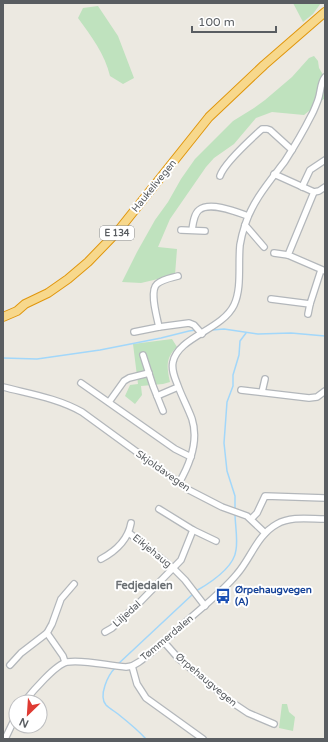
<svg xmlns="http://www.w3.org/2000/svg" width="328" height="742" font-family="'Varela Round',sans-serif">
	<rect width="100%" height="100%" fill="#ece9e1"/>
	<!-- green -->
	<g fill="#bfe2be">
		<path d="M293 3H321L313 14 303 22Z"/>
		<path d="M98 6 118 36 134 78 123 84 110 76C105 54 91 36 78 18L83 8Z"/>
		<path d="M314 56 318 61 319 68 325 78V98L304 115 272 112 256 118 234 144 214 158 206 167 170 219 158 247 177 249 175 275 141 283 122 282 137 252 155 220 168 202 181 179 195 159 233 121 254 108 265 100 292 77 309 58Z"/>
		<path d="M172 339 177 347C165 358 167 367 170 382L163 384 141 386 142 395 135 404 125 396 130 385 138 384 133 344Z"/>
		<path d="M282 704H287L289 712 295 717 293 731 279 728Z"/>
	</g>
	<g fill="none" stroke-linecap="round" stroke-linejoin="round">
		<!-- stream -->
		<g stroke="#a2d7fa" stroke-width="1.5">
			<path d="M212 330 224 329 258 334 291 333 325 336"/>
			<path d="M3 358 37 359 100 350 161 338 189 331 196 330"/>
			<path d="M235 509V496L227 471 224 443 227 402 233 386V375L239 355 240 341 246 333"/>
			<path d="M196 591C210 583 234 568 236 550 238 538 235 525 235 513"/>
			<path d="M117 665 193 594"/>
			<path d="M115 668C108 675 98 696 106 705 109 708 114 711 118 714 128 722 138 730 146 739"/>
		</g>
		<defs>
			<g id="minor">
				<path d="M274 174 314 192 319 191 325 187"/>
				<path d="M220 176C224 163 251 139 262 129H267L270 130 292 150"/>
				<path d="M302 187 310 170 325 160"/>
				<path d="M314 192 288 255 325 271"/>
				<path d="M245 225 264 247"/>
				<path d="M181 230 205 231"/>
				<path d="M192 230C193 223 194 214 199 210 210 201 237 212 248 216"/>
				<path d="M274 253 288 255"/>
				<path d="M271 299 310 304 321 270"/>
				<path d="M308 314 310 304"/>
				<path d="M159 327C157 317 149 291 157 284 163 279 171 278 178 276"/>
				<path d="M134 332 159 327 189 323 194 325 202 334"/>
				<path d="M143 355 153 386 163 411"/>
				<path d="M81 383 175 449 191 457"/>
				<path d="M3 387C30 394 57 398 82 412L189 490 222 507 247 516 265 533"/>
				<path d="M241 390 309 398 317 397 325 391"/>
				<path d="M262 392 265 379"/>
				<path d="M157 396 178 387"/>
				<path d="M109 402 124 381 129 378 149 373"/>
				<path d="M179 483C190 464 199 441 192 419 188 408 182 397 178 386 175 378 171 370 173 362 178 337 222 330 234 305 242 288 238 265 240 245 241 239 243 231 245 225 253 200 270 181 285 161 294 147 303 132 311 116 314 111 316 105 318 100 321 92 320 83 325 77"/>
				<path d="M251 519 257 513 265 496 325 498"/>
				<path d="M193 530 216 541"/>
				<path d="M129 533 173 568 185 580 205 606"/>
				<path d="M101 559C116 551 128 540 131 523"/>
				<path d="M105 632 112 628 139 603 181 560 193 530 159 509"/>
				<path d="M47 633 63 656 65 662"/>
				<path d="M164 642 179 659 230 701 248 713 274 724"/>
				<path d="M10 665 21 653 47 633 52 624 61 599 74 584"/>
				<path d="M132 666 137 684 146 698 203 739"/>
				<path d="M24 702C32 692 56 664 67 662 83 659 109 666 126 667L132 666 139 662C156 650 172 634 188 620 205 605 223 591 237 574 251 558 257 535 277 524 291 516 309 519 325 519"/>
				<path d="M5 739 16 716"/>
			</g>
			<path id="highway" d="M3 317 17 311 25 304 48 293 68 279 88 262 118 231 209 117 264 65 325 12"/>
		</defs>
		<!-- minor casing -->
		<use href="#minor" stroke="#b3b7bb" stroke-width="8"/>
		<!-- highway casing -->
		<use href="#highway" stroke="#e0960c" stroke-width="10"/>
		<!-- minor -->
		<use href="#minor" stroke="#fff" stroke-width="5.5"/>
		<!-- highway -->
		<use href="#highway" stroke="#f7d88c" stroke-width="8"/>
	</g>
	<!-- icons -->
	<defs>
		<symbol id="bus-bare" viewBox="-9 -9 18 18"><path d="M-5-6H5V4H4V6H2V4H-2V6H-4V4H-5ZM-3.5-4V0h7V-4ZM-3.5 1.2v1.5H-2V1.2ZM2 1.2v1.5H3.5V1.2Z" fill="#1a4fb4" stroke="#fff" stroke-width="2.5" paint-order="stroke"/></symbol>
	</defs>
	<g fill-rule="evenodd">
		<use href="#bus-bare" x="212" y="585" width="22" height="22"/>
	</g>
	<g text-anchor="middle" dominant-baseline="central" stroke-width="4" stroke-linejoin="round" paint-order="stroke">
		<!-- shield labels -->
		<rect fill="#fff" stroke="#8b8e90" stroke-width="1" x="100" y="226" width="34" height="14" rx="3"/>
		<g font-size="9" font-weight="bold" fill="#595d61">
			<text x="117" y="233">E 134</text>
		</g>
		<!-- street labels -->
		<g font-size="10" fill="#595d61" stroke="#fff">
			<text transform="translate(154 186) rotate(-51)">Haukelivegen</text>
			<text transform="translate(163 471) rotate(35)">Skjoldavegen</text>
			<text transform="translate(152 551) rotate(39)">Eikjehaug</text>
			<text transform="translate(127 614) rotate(-42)">Liljedal</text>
			<text transform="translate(167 638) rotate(-40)">Tømmerdalen</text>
			<text transform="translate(206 680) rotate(40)">Ørpehaugvegen</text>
		</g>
		<!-- transit labels -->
		<g font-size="10" font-weight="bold" fill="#164399" stroke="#fff" text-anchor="start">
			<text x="235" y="590">Ørpehaugvegen<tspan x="235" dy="12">(A)</tspan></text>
		</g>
		<!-- neighbourhood labels -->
		<g font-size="11" font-weight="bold" fill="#6a6f73" stroke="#fff">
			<text x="144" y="585">Fedjedalen</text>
		</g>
	</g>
	<!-- border -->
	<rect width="328" height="742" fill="none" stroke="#595d61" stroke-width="8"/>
	<!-- north arrow -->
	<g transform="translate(28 714) rotate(205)"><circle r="19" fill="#ffffff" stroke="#bdbec0"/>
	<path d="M0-3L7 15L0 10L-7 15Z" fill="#df3b33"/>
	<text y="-6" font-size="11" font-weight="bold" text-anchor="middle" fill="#595d61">N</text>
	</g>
	<!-- scale -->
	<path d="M192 26v6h84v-6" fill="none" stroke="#595d61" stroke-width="2"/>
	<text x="198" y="26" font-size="12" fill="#595d61" stroke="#ffffff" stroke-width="3" paint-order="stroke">100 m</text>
</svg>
